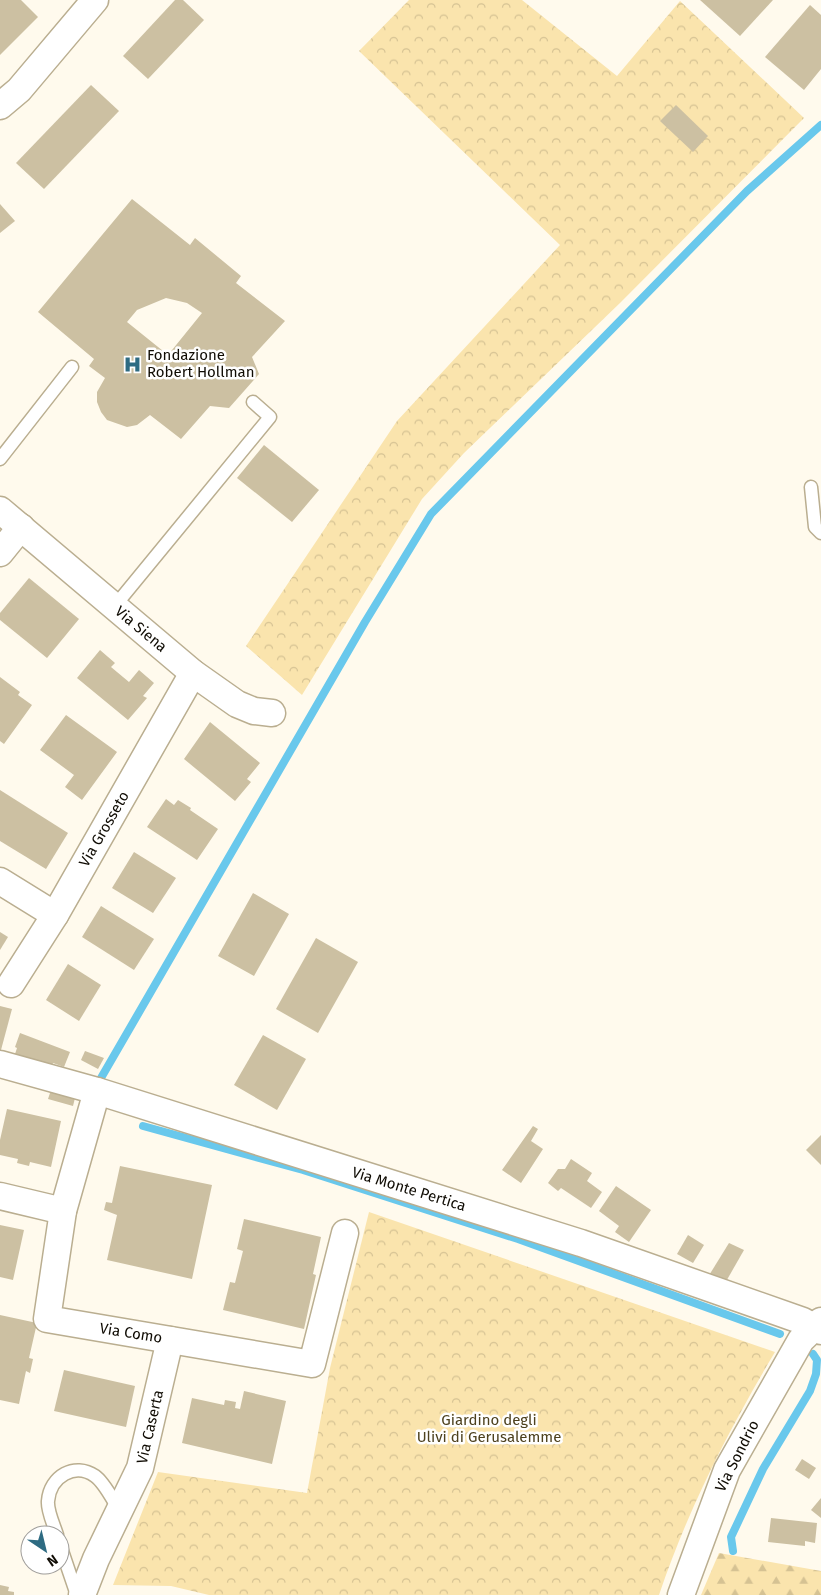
<svg xmlns="http://www.w3.org/2000/svg" width="821" height="1595" font-family="'Fira Sans',sans-serif">
	<defs>
		<pattern id="forest-firs" width="22" height="20" patternUnits="userSpaceOnUse" patternTransform="scale(1.25)"><rect width="22" height="20" fill="#fae4ad"/><path d="M5 1l3.5 6h-7zM16 11l3.5 6h-7z" fill="#d5c293"/></pattern>
		<pattern id="park-crowns" width="20" height="18" patternUnits="userSpaceOnUse" patternTransform="scale(1.25)"><rect width="20" height="18" fill="#fae4ad"/><path d="M2 6a3 3 0 1 1 6 0M12 15a3 3 0 1 1 6 0" fill="none" stroke="#d5c293"/></pattern>
	</defs>
	<rect width="100%" height="100%" fill="#fffaed"/>
	<!-- forest -->
	<path fill="url(#forest-firs)" d="M719 1553 821 1571V1595H701Z"/>
	<!-- park -->
	<g fill="url(#park-crowns)">
		<path d="M409 0H522L617 76 680 1 804 118 620 303 464 453 422 499 302 695 246 646 397 421 560 245 359 51Z"/>
		<path d="M369 1212 775 1352C729 1429 688 1509 659 1595H209L171 1586 113 1585 158 1472 307 1493 330 1368Z"/>
	</g>
	<g fill="none" stroke-linecap="round" stroke-linejoin="round">
		<!-- stream -->
		<g stroke="#69c8ec" stroke-width="8">
			<path d="M101 1078 365 622 431 514 747 191 821 125"/>
			<path d="M143 1126 303 1170 518 1239 780 1334"/>
			<path d="M733 1551 731 1537 763 1469 810 1391 816 1374 817 1360 813 1354"/>
		</g>
	</g>
	<!-- building -->
	<g fill="#ccc0a2" fill-rule="evenodd">
		<path d="M0 0H21L38 17 0 55Z"/>
		<path d="M175 0H183L204 20 148 79 123 56Z"/>
		<path d="M700 0H773L740 36Z"/>
		<path d="M810 5 821 15V69L804 90 765 57Z"/>
		<path d="M91 85 119 111 44 189 16 163Z"/>
		<path d="M676 105 708 136 693 152 660 121Z"/>
		<path d="M132 199 190 245 195 238 241 276 236 283 285 321 252 357 259 374 229 408 210 406 181 439 150 415 137 425 127 427 107 420 101 412 97 402V392L105 378 89 366 94 359 38 312ZM166 298 187 303 202 313 168 355 127 322 137 310Z"/>
		<path d="M0 204 15 221 0 233Z"/>
		<path d="M264 445 319 490 292 522 237 478Z"/>
		<path d="M29 578 79 619 47 658 0 620V613Z"/>
		<path d="M100 650 115 663 111 667 129 682 139 670 154 683 143 696 147 698 128 720 77 678Z"/>
		<path d="M0 677 20 692 18 695 32 705 4 744 0 741Z"/>
		<path d="M66 715 117 752 82 800 65 787 74 775 40 750Z"/>
		<path d="M210 722 260 763 247 779 251 782 235 801 184 759Z"/>
		<path d="M0 790 68 833 46 869 0 841Z"/>
		<path d="M166 799 174 805 178 800 191 808 190 810 218 829 197 860 147 827Z"/>
		<path d="M134 852 176 878 153 913 112 888Z"/>
		<path d="M253 893 289 914 254 976 218 956Z"/>
		<path d="M101 906 154 939 134 970 82 937Z"/>
		<path d="M0 932 8 937 0 950Z"/>
		<path d="M316 938 358 962 318 1033 276 1009Z"/>
		<path d="M68 964 101 985 79 1021 46 1000Z"/>
		<path d="M0 1006 12 1009 1 1050H0Z"/>
		<path d="M20 1033 70 1052 64 1067 53 1063 51 1068 15 1054 17 1048 15 1047Z"/>
		<path d="M263 1035 306 1059 277 1110 234 1085Z"/>
		<path d="M85 1051 104 1058 98 1069 81 1060Z"/>
		<path d="M53 1084 77 1090 73 1106 48 1099Z"/>
		<path d="M7 1109 61 1121 51 1167 30 1162 29 1166 17 1163 18 1159 0 1155V1140Z"/>
		<path d="M533 1126 538 1129 531 1141 543 1149 521 1183 502 1170Z"/>
		<path d="M821 1135V1165L806 1150Z"/>
		<path d="M571 1159 592 1173 587 1181 602 1192 591 1208 561 1188 558 1191 548 1183 558 1169H565Z"/>
		<path d="M120 1166 212 1185 192 1279 107 1260 117 1215 104 1210 106 1202 112 1203Z"/>
		<path d="M616 1186 651 1210 629 1242 615 1232 619 1226 599 1211Z"/>
		<path d="M244 1219 321 1237 313 1274 316 1275 304 1329 223 1310 230 1282 235 1283 243 1251 237 1249Z"/>
		<path d="M0 1225 24 1230 13 1280 0 1277Z"/>
		<path d="M688 1235 704 1245 693 1263 677 1254Z"/>
		<path d="M729 1243 744 1250 724 1285 708 1277Z"/>
		<path d="M0 1315 37 1323 29 1358 33 1359 30 1373 26 1371 19 1404 0 1400Z"/>
		<path d="M64 1370 135 1386 126 1427 54 1411Z"/>
		<path d="M244 1391 286 1401 272 1464 182 1443 192 1398 224 1405 225 1400 236 1402 235 1408 240 1409Z"/>
		<path d="M802 1459 816 1468 809 1479 795 1470Z"/>
		<path d="M821 1498V1518L811 1510Z"/>
		<path d="M771 1518 817 1523 815 1543 805 1541V1546L768 1542Z"/>
		<path d="M0 1585 9 1587 8 1591 14 1592V1595H0Z"/>
	</g>
	<g fill="none" stroke-linecap="round" stroke-linejoin="round">
		<defs>
			<g id="lane">
				<path d="M0 459 72 367"/>
				<path d="M811 487 815 527 821 533"/>
				<path d="M114 607 270 417 253 402"/>
				<path d="M57 1535C54 1525 47 1511 48 1501 50 1476 75 1462 95 1476 105 1483 113 1501 120 1511"/>
				<path d="M60 1545 77 1595"/>
			</g>
			<g id="street">
				<path d="M0 106 19 90 95 0"/>
				<path d="M0 510 193 673 237 704 254 711 272 713"/>
				<path d="M0 553 21 527"/>
				<path d="M0 881 55 915"/>
				<path d="M11 984 55 915 193 673"/>
				<path d="M0 1064 97 1091 581 1243 803 1321 821 1331"/>
				<path d="M97 1091 63 1211 47 1319 312 1364 345 1233"/>
				<path d="M0 1196 63 1211"/>
				<path d="M82 1595 96 1559 140 1468 170 1340"/>
				<path d="M681 1595 727 1470 801 1340 821 1321"/>
			</g>
		</defs>
		<!-- lane casing -->
		<use href="#lane" stroke="#baae90" stroke-width="15"/>
		<!-- street casing -->
		<use href="#street" stroke="#baae90" stroke-width="29"/>
		<!-- lane -->
		<use href="#lane" stroke="#fff" stroke-width="12"/>
		<!-- street -->
		<use href="#street" stroke="#fff" stroke-width="26"/>
	</g>
	<!-- icons -->
	<defs>
		<symbol id="hospital-bare" viewBox="-9 -9 18 18"><path d="M-5-5h3v3.5h4V-5h3V5h-3V1.5h-4V5h-3Z" fill="#2e6b82" stroke="#fff" stroke-width="2.5" paint-order="stroke"/></symbol>
	</defs>
	<g fill-rule="evenodd">
		<use href="#hospital-bare" x="120" y="352" width="25" height="25"/>
	</g>
	<g text-anchor="middle" dominant-baseline="central" stroke-width="5" stroke-linejoin="round" paint-order="stroke">
		<!-- poi labels -->
		<g font-size="15" fill="#0f0b03" stroke="#fff" text-anchor="start">
			<text x="147" y="355">Fondazione<tspan x="147" dy="17">Robert Hollman</tspan></text>
		</g>
		<!-- street labels -->
		<g font-size="15" fill="#0f0b03" stroke="#fff">
			<text transform="translate(141 629) rotate(40)">Via Siena</text>
			<text transform="translate(104 829) rotate(-60)">Via Grosseto</text>
			<text transform="translate(409 1189) rotate(17)">Via Monte Pertica</text>
			<text transform="translate(131 1333) rotate(9)">Via Como</text>
			<text transform="translate(150 1427) rotate(-77)">Via Caserta</text>
			<text transform="translate(737 1456) rotate(-63)">Via Sondrio</text>
		</g>
		<!-- park labels -->
		<g font-size="15" fill="#4d411e" stroke="#fff">
			<text x="489" y="1420">Giardino degli<tspan x="489" dy="17">Ulivi di Gerusalemme</tspan></text>
		</g>
	</g>
	<!-- north arrow -->
	<g transform="translate(45 1550) rotate(145)"><circle r="24" fill="#ffffff" stroke="#9f9d9a"/>
	<path d="M0-4L9 19L0 12L-9 19Z" fill="#2e6b82"/>
	<text y="-8" font-size="14" font-weight="bold" text-anchor="middle" fill="#0f0b03">N</text>
	</g>
</svg>
